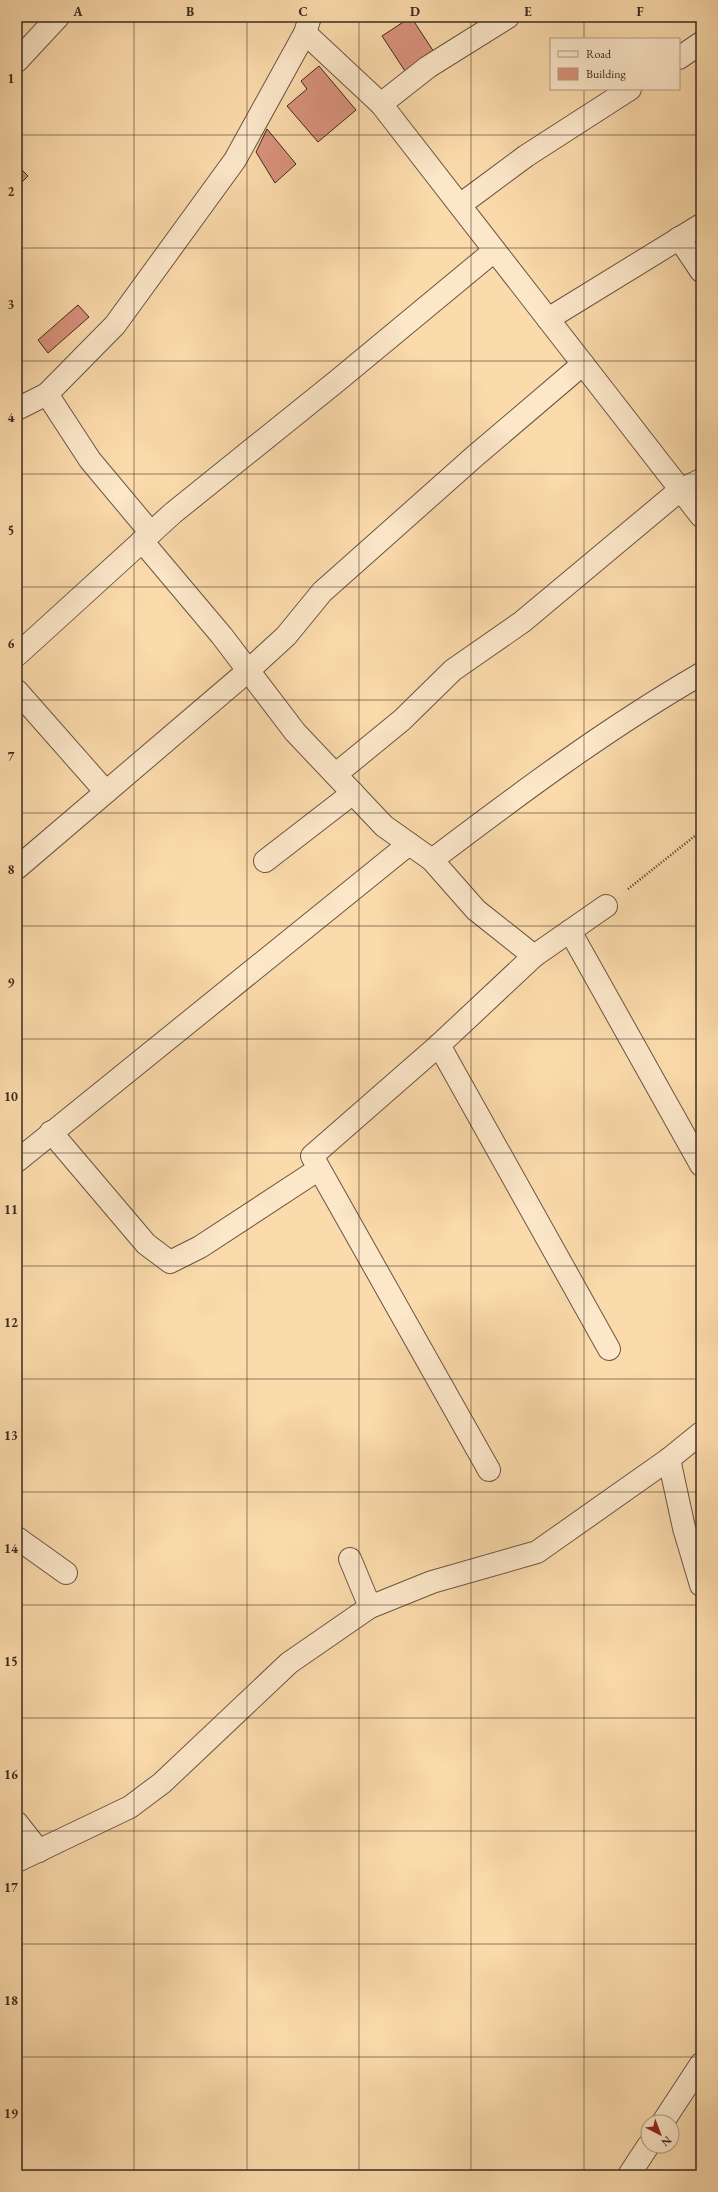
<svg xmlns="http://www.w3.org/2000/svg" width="718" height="2192" font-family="'EB Garamond',serif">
	<rect width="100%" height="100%" fill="#fbdaac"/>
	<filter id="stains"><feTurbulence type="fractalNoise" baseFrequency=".005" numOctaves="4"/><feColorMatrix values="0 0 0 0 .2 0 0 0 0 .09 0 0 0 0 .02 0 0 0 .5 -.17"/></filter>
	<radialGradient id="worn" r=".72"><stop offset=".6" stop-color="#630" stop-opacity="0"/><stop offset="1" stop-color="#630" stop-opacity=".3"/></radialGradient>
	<!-- building -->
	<g fill="#d9927c" stroke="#3a2a1f">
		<path d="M411 17 434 52 405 71 382 36Z"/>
		<path d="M319 66 356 110 318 142 287 106 307 89 301 81Z"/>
		<path d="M267 129 296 164 275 183 256 152Z"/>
		<path d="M17 165 28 176 17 187Z"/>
		<path d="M78 305 89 317 48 353 38 340Z"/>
	</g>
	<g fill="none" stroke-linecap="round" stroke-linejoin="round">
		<defs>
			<g id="minor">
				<path d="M305 33 381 104 701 516"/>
				<path d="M679 58 701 43"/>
				<path d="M17 61 58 17"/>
				<path d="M381 104 428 67 508 17"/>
				<path d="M460 205 526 156 630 89"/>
				<path d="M679 238 701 271"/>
				<path d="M548 319 701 225"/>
				<path d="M47 394 90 460 151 533"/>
				<path d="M17 409 47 394 115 325 235 160 305 33 310 17"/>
				<path d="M142 541 222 636 295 732 384 826 432 860 476 910 534 956 606 906"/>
				<path d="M17 655 173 513 337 381 494 251"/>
				<path d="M17 691 106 792"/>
				<path d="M336 774 402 720 453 670 522 622 680 490 701 480"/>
				<path d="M432 860C519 794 606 729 701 674"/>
				<path d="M265 861 353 793"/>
				<path d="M17 868 249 670 286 636 322 592 475 456 583 364"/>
				<path d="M570 931 701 1165"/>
				<path d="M439 1045 609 1349"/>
				<path d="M51 1132 146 1244 170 1262 200 1247 319 1169"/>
				<path d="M17 1161 409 844"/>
				<path d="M669 1459 684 1528 701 1585"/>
				<path d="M489 1470 312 1156 439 1045 534 956"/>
				<path d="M17 1538 66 1573"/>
				<path d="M350 1559 370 1607"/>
				<path d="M17 1823 39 1851"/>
				<path d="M17 1861 130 1807 162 1783 289 1663 370 1607 432 1582 537 1552 669 1459 701 1433"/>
				<path d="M663 2122 701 2064"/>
				<path d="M629 2175 648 2146"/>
			</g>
		</defs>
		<!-- minor casing -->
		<use href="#minor" stroke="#6a5642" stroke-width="24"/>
		<!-- path -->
		<path stroke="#3a2a1f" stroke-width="2.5" stroke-dasharray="1 2" stroke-linecap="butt" d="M628 889 701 831"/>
		<!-- minor -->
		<use href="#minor" stroke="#fce7c9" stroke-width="22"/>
	</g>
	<!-- grid -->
	<path fill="none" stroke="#3a2a1f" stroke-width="1" stroke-opacity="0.55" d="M134 17V2175M247 17V2175M359 17V2175M471 17V2175M584 17V39M584 89V2175M17 135H701M17 248H701M17 361H701M17 474H701M17 587H701M17 700H701M17 813H701M17 926H701M17 1039H701M17 1153H701M17 1266H701M17 1379H701M17 1492H701M17 1605H701M17 1718H701M17 1831H701M17 1944H701M17 2057H701"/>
	<!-- margin -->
	<rect width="718" height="2192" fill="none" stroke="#fbdaac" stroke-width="44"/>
	<!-- legend -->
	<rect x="550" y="38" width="130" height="52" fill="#fce7c9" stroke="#ae9b85"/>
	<rect x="558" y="51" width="20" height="6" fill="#fce7c9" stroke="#ae9b85"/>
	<text x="586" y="58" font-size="12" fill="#3a2a1f">Road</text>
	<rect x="558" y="68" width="20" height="12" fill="#d9927c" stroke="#ae9b85"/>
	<text x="586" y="78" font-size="12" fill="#3a2a1f">Building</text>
	<!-- north arrow -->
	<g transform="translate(660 2134) rotate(138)"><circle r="19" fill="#fce7c9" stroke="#ae9b85"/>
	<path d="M0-3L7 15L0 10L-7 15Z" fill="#8f2418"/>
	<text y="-6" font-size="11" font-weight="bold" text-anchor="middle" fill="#3a2a1f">N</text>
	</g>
	<rect x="22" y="22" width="674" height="2148" fill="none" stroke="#3a2a1f" stroke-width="1.5"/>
	<g font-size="13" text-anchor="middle" font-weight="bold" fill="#3a2a1f">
		<text x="78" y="16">A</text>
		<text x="190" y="16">B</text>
		<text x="303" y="16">C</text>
		<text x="415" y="16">D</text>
		<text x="528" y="16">E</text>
		<text x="640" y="16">F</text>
		<text x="11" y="83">1</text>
		<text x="11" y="196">2</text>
		<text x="11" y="309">3</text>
		<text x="11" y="422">4</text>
		<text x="11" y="535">5</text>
		<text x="11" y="648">6</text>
		<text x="11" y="761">7</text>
		<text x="11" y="874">8</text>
		<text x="11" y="987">9</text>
		<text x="11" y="1101">10</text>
		<text x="11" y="1214">11</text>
		<text x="11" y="1327">12</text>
		<text x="11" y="1440">13</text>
		<text x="11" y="1553">14</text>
		<text x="11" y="1666">15</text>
		<text x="11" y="1779">16</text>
		<text x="11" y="1892">17</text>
		<text x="11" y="2005">18</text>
		<text x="11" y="2118">19</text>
	</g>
	<rect width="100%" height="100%" filter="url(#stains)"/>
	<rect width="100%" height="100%" fill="url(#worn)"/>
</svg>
